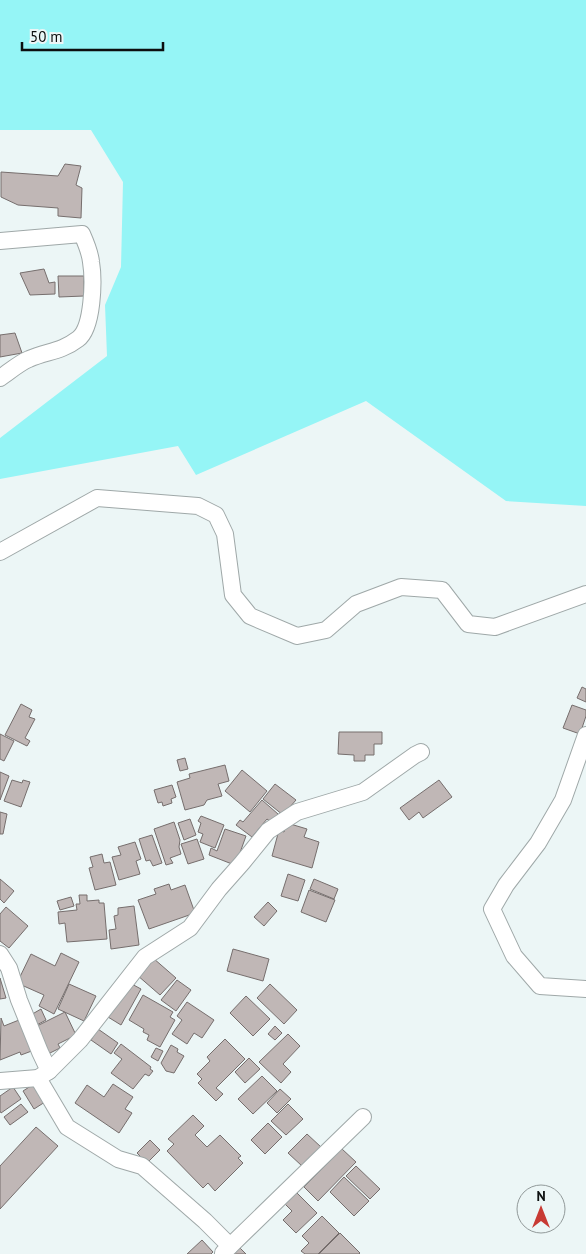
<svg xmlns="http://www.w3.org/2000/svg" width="586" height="1254" font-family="'PT Sans',sans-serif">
	<rect width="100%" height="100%" fill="#ecf6f6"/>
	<!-- green -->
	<path fill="#95f5f6" d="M0 0H586V506L506 501 366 401 196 475 178 446 0 479V438L107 356 105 305 121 267 123 182 91 130H0Z"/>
	<!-- building -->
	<g fill="#c0b7b6" stroke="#766e6d">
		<path d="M65 164 81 166 76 185 82 188 81 218 58 216V208L18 205 1 197V172L58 176Z"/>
		<path d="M44 269 49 283 55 282V294L30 295 20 273Z"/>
		<path d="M58 276H84V296L59 297Z"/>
		<path d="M15 333 22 353 0 357V335Z"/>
		<path d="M582 687 586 689V702L577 698Z"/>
		<path d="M21 704 32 710 29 717 35 719 25 738 30 741 27 746 5 735Z"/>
		<path d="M572 705 586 710V716L580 734 563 728Z"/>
		<path d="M339 732H382V744H374V755H365V761H354V755L338 754Z"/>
		<path d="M0 734 14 741 4 761 0 759Z"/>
		<path d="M185 758 188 769 180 771 177 760Z"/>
		<path d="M225 765 229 781 218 784 222 796 207 800 204 805 185 810 177 782 190 778 189 774Z"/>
		<path d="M242 770 267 791 250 812 225 791Z"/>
		<path d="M0 772 9 776 0 800Z"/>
		<path d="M12 780 22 783 23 780 30 782 21 807 4 801Z"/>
		<path d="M439 780 452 797 423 818 419 812 409 820 400 808Z"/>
		<path d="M275 784 296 800 283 815 263 799Z"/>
		<path d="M172 785 176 797 171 799 172 803 163 806 162 802 158 803 154 790Z"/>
		<path d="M262 800 278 814 271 822 267 819 252 837 236 825 240 820 243 822Z"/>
		<path d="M0 812 7 814 3 834H0Z"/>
		<path d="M201 816 224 825 215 848 200 842 203 834 198 832 201 823 198 821Z"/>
		<path d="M190 819 196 835 184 840 178 823Z"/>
		<path d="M174 822 180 840 179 847 181 854 170 858 173 863 166 865 154 829Z"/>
		<path d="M287 823 307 829 304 837 319 842 312 868 272 856 279 830 284 832Z"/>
		<path d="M225 829 246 836 237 861 234 860 232 864 209 855 211 848 217 851Z"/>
		<path d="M152 835 162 863 153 866 150 860 146 861 139 839Z"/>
		<path d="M197 839 204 859 188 864 181 844Z"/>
		<path d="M135 842 141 859 136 861 140 874 119 880 112 857 121 855 118 847Z"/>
		<path d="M102 854 104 863 110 862 116 885 95 890 89 868 93 867 90 857Z"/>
		<path d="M288 874 305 880 298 901 281 896Z"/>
		<path d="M0 879 14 891 4 903 0 899Z"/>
		<path d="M314 879 338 889 334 899 310 889Z"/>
		<path d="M169 884 171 890 185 885 195 913 149 929 138 900 156 894 154 889Z"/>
		<path d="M309 890 335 900 326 922 301 912Z"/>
		<path d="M79 895H87V901L99 900V903H104L107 939 67 942 65 923 59 924 58 912 77 910 76 904H80Z"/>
		<path d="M71 897 74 906 60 910 57 901Z"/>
		<path d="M268 902 277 911 264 926 254 917Z"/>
		<path d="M134 906 139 945 111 949 109 930 116 929 114 916 118 915V908Z"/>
		<path d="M6 907 28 926 9 948 0 941V914Z"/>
		<path d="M233 949 269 959 263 981 227 971Z"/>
		<path d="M61 953 79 962 54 1014 39 1006 44 995 17 983 31 954 55 966Z"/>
		<path d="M153 958 176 978 160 995 137 975Z"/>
		<path d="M0 978 6 998 0 999Z"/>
		<path d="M177 980 191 990 176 1011 161 1000Z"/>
		<path d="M128 982 141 989 121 1025 108 1017Z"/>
		<path d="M69 984 96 996 84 1021 58 1009Z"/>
		<path d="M270 984 297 1010 284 1024 257 998Z"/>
		<path d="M143 995 173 1012 170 1017 175 1020 160 1047 147 1040 149 1035 143 1032 144 1029 129 1020Z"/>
		<path d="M246 996 270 1019 253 1036 230 1013Z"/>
		<path d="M187 1002 214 1020 202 1038 194 1033 187 1044 172 1034 182 1020 177 1016Z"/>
		<path d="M41 1009 46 1020 35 1026 29 1016Z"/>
		<path d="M65 1012 76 1035 58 1044 60 1048 48 1054 35 1027Z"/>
		<path d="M1 1018 4 1026 24 1018 37 1049 21 1055 20 1052 0 1060Z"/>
		<path d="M275 1026 282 1033 275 1040 268 1034Z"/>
		<path d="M98 1029 118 1043 111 1054 91 1040Z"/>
		<path d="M288 1034 300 1046 283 1064 291 1072 281 1083 259 1062Z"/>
		<path d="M225 1039 245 1059 216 1088 223 1094 216 1101 198 1083 202 1079 197 1074 210 1061 207 1057Z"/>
		<path d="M121 1044 151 1067 150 1069 153 1071 149 1076 145 1074 133 1089 111 1073 122 1059 114 1053Z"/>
		<path d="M171 1045 178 1049 177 1052 184 1056 174 1073 166 1071 161 1063Z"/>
		<path d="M156 1048 163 1051 158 1061 151 1057Z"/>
		<path d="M249 1058 260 1069 245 1083 235 1072Z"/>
		<path d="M262 1076 277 1091 253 1114 238 1099Z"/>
		<path d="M34 1084 45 1102 34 1109 23 1091Z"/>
		<path d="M113 1084 133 1097 125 1109 132 1113 119 1133 75 1103 87 1085 104 1097Z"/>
		<path d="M13 1087 21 1099 1 1113 0 1111V1096Z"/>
		<path d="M280 1089 291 1099 277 1113 267 1103Z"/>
		<path d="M21 1104 28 1112 10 1125 4 1117Z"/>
		<path d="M288 1104 303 1119 286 1135 271 1121Z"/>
		<path d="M193 1115 204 1126 195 1135 207 1147 220 1135 241 1156 238 1158 243 1163 215 1191 208 1183 203 1188 167 1151 174 1144 168 1139Z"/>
		<path d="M268 1123 282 1137 265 1154 251 1140Z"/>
		<path d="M36 1127 58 1146 0 1209V1166Z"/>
		<path d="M307 1134 321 1147 302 1166 288 1153Z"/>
		<path d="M150 1140 160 1150 147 1163 137 1153Z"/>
		<path d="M342 1149 356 1162 318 1201 304 1187Z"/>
		<path d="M356 1166 380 1189 370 1199 346 1176Z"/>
		<path d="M344 1177 369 1201 354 1216 330 1192Z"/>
		<path d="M296 1192 317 1213 296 1233 283 1220 292 1211 284 1203Z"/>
		<path d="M322 1216 339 1233 318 1254H305L301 1251 309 1243 302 1236Z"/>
		<path d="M340 1233 360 1253 359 1254H319Z"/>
		<path d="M202 1240 213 1252 211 1254H187Z"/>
		<path d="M239 1247 246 1254H232Z"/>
	</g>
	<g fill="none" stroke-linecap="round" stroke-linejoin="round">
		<defs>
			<g id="street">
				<path d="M0 241 82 234C86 243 90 252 91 262 94 280 93 328 78 339 61 352 47 351 29 359 19 363 9 372 0 378"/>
				<path d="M0 552 97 498 198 506 216 515 225 534 233 595 250 616 297 636 326 630 356 604 401 587 442 590 468 624 495 627 586 594"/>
				<path d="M586 735 563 800 538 843 506 885 492 909 514 956 540 986 586 989"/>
				<path d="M0 954 9 968 19 1000 40 1052 49 1071"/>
				<path d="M38 1078 67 1127 118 1159 142 1166 205 1221 230 1246"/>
				<path d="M0 1081 38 1078 49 1071 80 1040 145 957 190 928 219 889 242 863 268 831 297 812 363 792 415 755 421 752"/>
				<path d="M223 1253 363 1117"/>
			</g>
		</defs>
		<!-- street casing -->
		<use href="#street" stroke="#9fa8a8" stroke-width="18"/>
		<!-- street -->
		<use href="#street" stroke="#fff" stroke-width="16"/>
	</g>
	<!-- north arrow -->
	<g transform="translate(541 1209)"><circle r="24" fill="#ecf6f6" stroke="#929a9a"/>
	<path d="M0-4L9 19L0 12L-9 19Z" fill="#c83a34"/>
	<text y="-8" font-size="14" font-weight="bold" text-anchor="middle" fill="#0c0f0f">N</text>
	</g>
	<!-- scale -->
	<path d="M22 42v8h141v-8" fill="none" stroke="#0c0f0f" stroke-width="2.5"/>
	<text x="30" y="42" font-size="15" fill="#0c0f0f" stroke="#ecf6f6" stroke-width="4" paint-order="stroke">50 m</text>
</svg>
